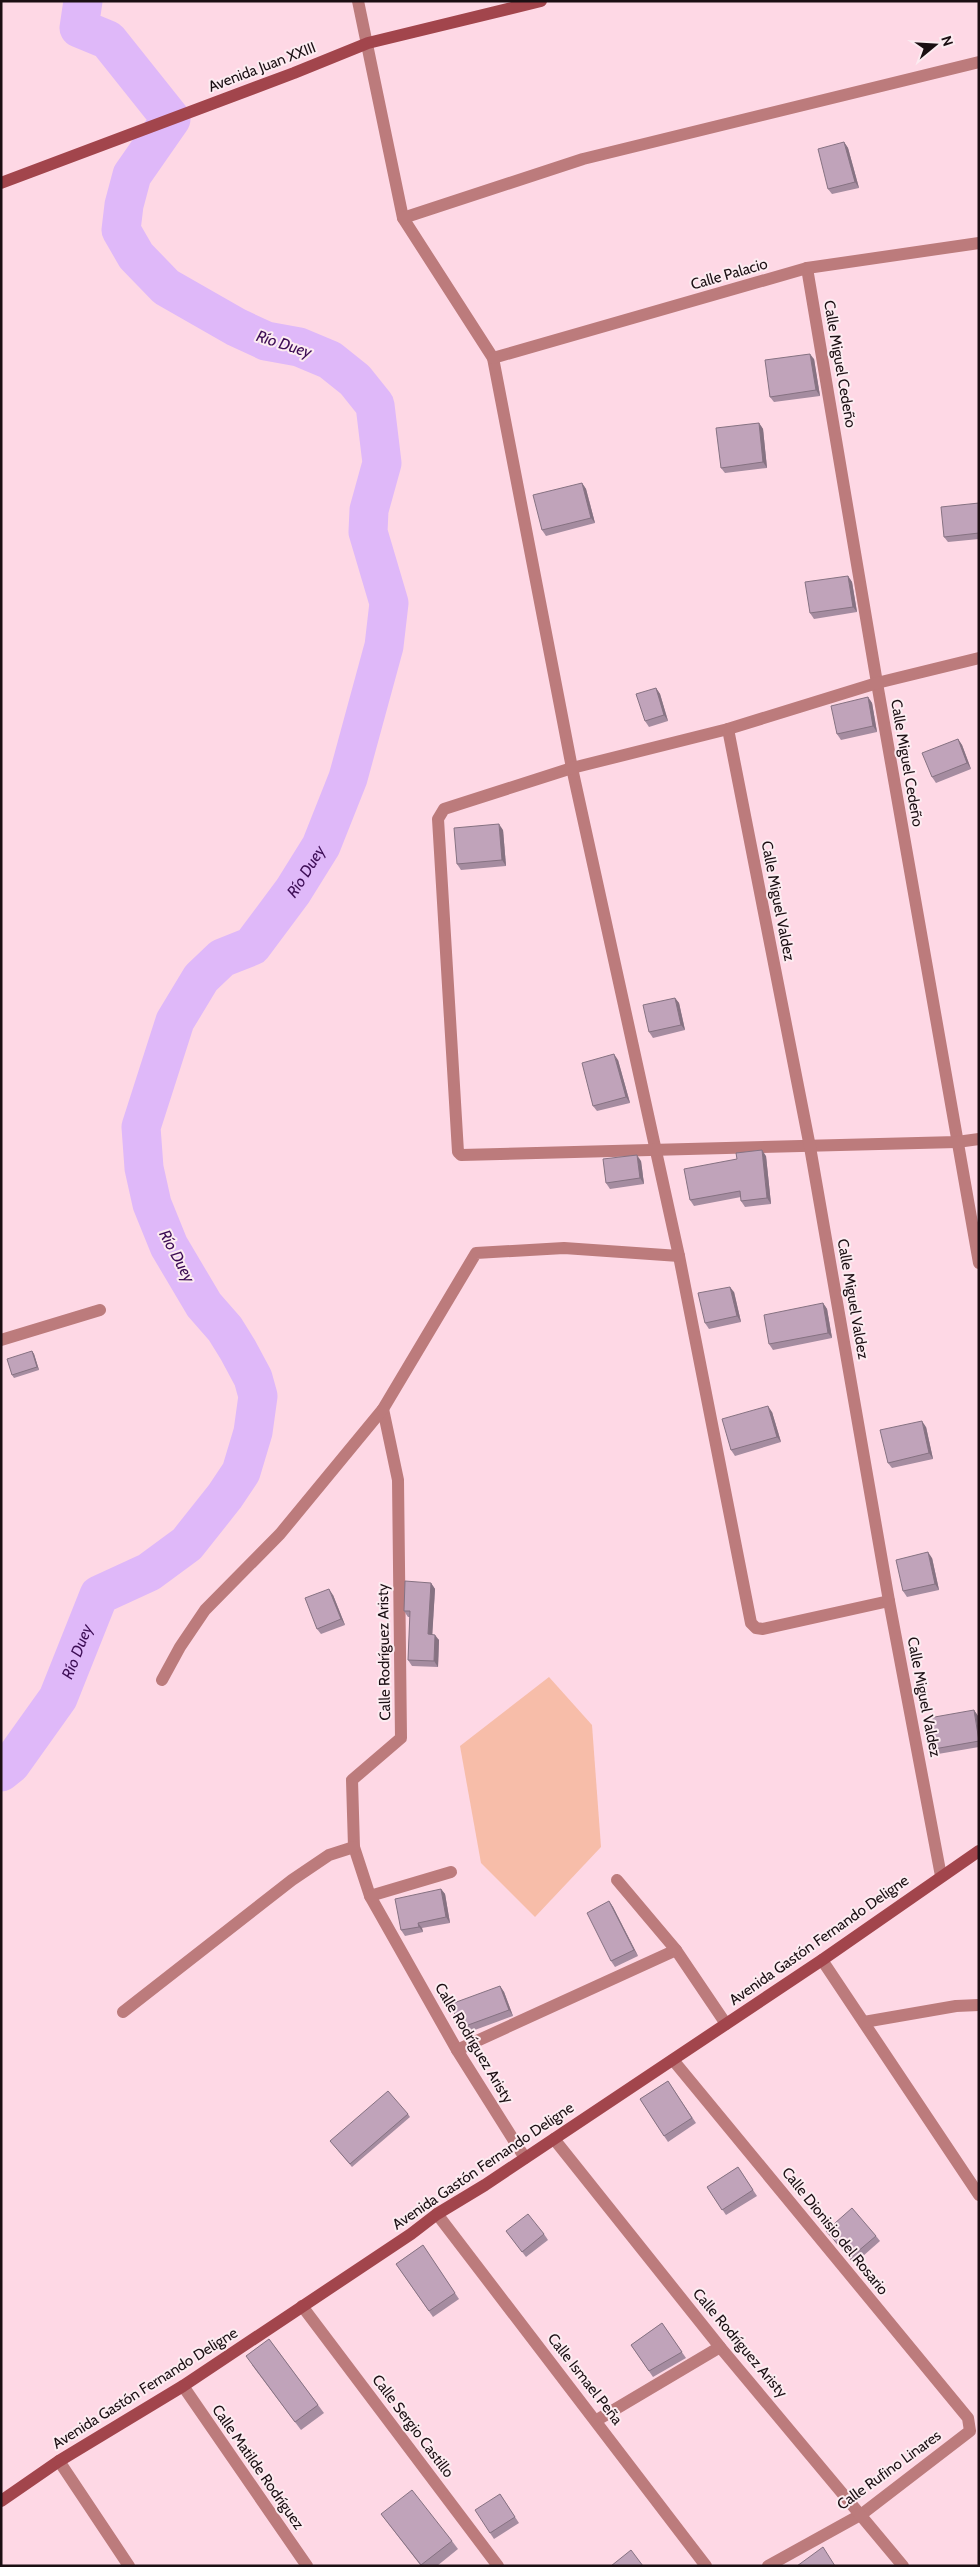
<svg xmlns="http://www.w3.org/2000/svg" width="980" height="2567" font-family="Cabin,sans-serif">
	<rect width="100%" height="100%" fill="#fed8e5"/>
	<!-- green -->
	<path fill="#f7bda9" d="M549 1677 592 1725 601 1847 535 1917 481 1863 460 1746Z"/>
	<g fill="none" stroke-linecap="round" stroke-linejoin="round">
		<!-- river -->
		<path stroke="#dfb8f9" stroke-width="39" id="s1" d="M1 1772 11 1764 58 1698 99 1595 149 1572 187 1544 225 1496 241 1472 253 1432 258 1396 253 1378 238 1350 225 1329 204 1305 169 1246 152 1204 144 1168 141 1127 175 1021 201 978 222 958 252 946 293 891 321 846 348 778 384 646 389 603 368 532 369 510 382 463 375 405 355 380 330 360 299 347 266 341 236 327 166 287 136 256 121 230 124 205 132 175 171 119 108 40 79 28 83 1"/>
		<!-- street -->
		<g stroke="#bc7b7c" stroke-width="12">
			<path d="M358 1 403 218 493 358 572 768 679 1256 751 1623 756 1628 763 1629 889 1601"/>
			<path d="M403 218 583 159 979 62"/>
			<path d="M807 268 877 683 979 1263"/>
			<path d="M493 358 807 268 979 243"/>
			<path d="M979 658 877 683 728 729 572 768 444 809 438 819 458 1152 461 1155 957 1142 979 1139"/>
			<path d="M728 729 810 1147 889 1601 941 1876"/>
			<path d="M1 1340 100 1310"/>
			<path d="M383 1409 398 1480 401 1738 352 1780 354 1847 370 1896 457 2050 525 2158"/>
			<path d="M162 1680 180 1647 205 1610 280 1534 383 1409 476 1253 564 1248 679 1256"/>
			<path d="M617 1880 676 1950 726 2024"/>
			<path d="M370 1896 451 1872"/>
			<path d="M822 1960 979 2195"/>
			<path d="M123 2012 292 1880 329 1855 354 1847"/>
			<path d="M864 2022 956 2006 979 2005"/>
			<path d="M457 2050 676 1950"/>
			<path d="M673 2060 968 2418 970 2431 862 2514 768 2566"/>
			<path d="M554 2139 720 2347 903 2566"/>
			<path d="M437 2214 706 2566"/>
			<path d="M302 2306 498 2566"/>
			<path d="M183 2386 307 2566"/>
			<path d="M597 2420 720 2347"/>
			<path d="M59 2461 129 2566"/>
		</g>
		<!-- secondary -->
		<g stroke="#a2454c" stroke-width="12">
			<path d="M1 183 294 73 368 43 541 1"/>
			<path d="M1 2501 59 2461 183 2386 411 2234 437 2214 485 2185 822 1960 979 1851"/>
		</g>
	</g>
	<!-- wall -->
	<g fill="#a58ca0">
		<path d="M844 142 848 148 859 188 832 194 828 189Z"/>
		<path d="M814 359 820 396 774 402 770 397Z"/>
		<path d="M759 423 763 429 767 468 725 473 721 468Z"/>
		<path d="M582 483 586 489 595 523 546 536 542 530Z"/>
		<path d="M979 503V539L948 542 944 537Z"/>
		<path d="M848 576 852 582 857 612 814 619 810 613Z"/>
		<path d="M656 688 660 694 668 721 649 727 645 721Z"/>
		<path d="M868 697 872 703 877 732 841 740 837 734Z"/>
		<path d="M958 739 962 745 971 769 936 783 932 777Z"/>
		<path d="M503 830 506 866 461 870 457 864Z"/>
		<path d="M675 998 679 1003 685 1030 653 1038 649 1032Z"/>
		<path d="M618 1060 630 1103 597 1111 593 1106Z"/>
		<path d="M766 1156 771 1204 745 1207 741 1201V1197L694 1206 690 1200Z"/>
		<path d="M641 1161 644 1184 610 1189 606 1183Z"/>
		<path d="M734 1292 741 1322 709 1329 705 1323Z"/>
		<path d="M823 1303 827 1309 832 1338 773 1350 769 1344Z"/>
		<path d="M32 1351 34 1354 39 1370 14 1378 12 1375Z"/>
		<path d="M772 1412 781 1442 735 1456 731 1450Z"/>
		<path d="M926 1427 933 1459 892 1468 888 1463Z"/>
		<path d="M932 1558 939 1590 907 1597 903 1591Z"/>
		<path d="M431 1583 435 1589 432 1635 439 1640 438 1667 412 1666 408 1660 410 1617H408L404 1611Z"/>
		<path d="M333 1595 345 1625 321 1634 317 1629Z"/>
		<path d="M974 1710 978 1716 979 1720V1747L938 1754 934 1749Z"/>
		<path d="M441 1889 445 1894 450 1923 422 1928 423 1932 405 1936 401 1930Z"/>
		<path d="M609 1901 613 1907 638 1956 615 1967 611 1961Z"/>
		<path d="M500 1986 504 1992 513 2016 464 2034 460 2028Z"/>
		<path d="M668 2081 696 2123 668 2142 640 2099Z"/>
		<path d="M408 2114 410 2117 352 2167 330 2141Z"/>
		<path d="M738 2167 757 2196 726 2215 707 2187Z"/>
		<path d="M506 2231 544 2234 548 2240 526 2257Z"/>
		<path d="M826 2231 876 2236 880 2241 854 2264Z"/>
		<path d="M423 2245 459 2299 433 2317 396 2264Z"/>
		<path d="M662 2323 686 2358 653 2377 631 2345Z"/>
		<path d="M269 2339 324 2413 301 2430 252 2365Z"/>
		<path d="M500 2494 519 2523 494 2539 490 2533Z"/>
		<path d="M381 2514 452 2541 458 2549 437 2566H421Z"/>
	</g>
	<!-- shaded-wall -->
	<g fill="#867282">
		<path d="M844 142 848 148 859 188 855 182Z"/>
		<path d="M810 354 814 359 820 396 816 390Z"/>
		<path d="M759 423 763 429 767 468 763 462Z"/>
		<path d="M582 483 586 489 595 523 591 518Z"/>
		<path d="M848 576 852 582 857 612 853 607Z"/>
		<path d="M656 688 660 694 668 721 664 715Z"/>
		<path d="M868 697 872 703 877 732 873 726Z"/>
		<path d="M958 739 962 745 971 769 967 763Z"/>
		<path d="M499 824 503 830 506 866 502 860Z"/>
		<path d="M675 998 679 1003 685 1030 681 1025Z"/>
		<path d="M614 1054 618 1060 630 1103 626 1097Z"/>
		<path d="M762 1150 766 1156 771 1204 767 1198Z"/>
		<path d="M637 1155 641 1161 644 1184 640 1178Z"/>
		<path d="M730 1287 734 1292 741 1322 737 1316Z"/>
		<path d="M823 1303 827 1309 832 1338 828 1333Z"/>
		<path d="M32 1351 34 1354 39 1370 37 1367Z"/>
		<path d="M768 1406 772 1412 781 1442 777 1437Z"/>
		<path d="M922 1421 926 1427 933 1459 929 1453Z"/>
		<path d="M928 1552 932 1558 939 1590 935 1584Z"/>
		<path d="M431 1583 435 1589 432 1640 428 1634Z"/>
		<path d="M329 1589 333 1595 345 1625 341 1619Z"/>
		<path d="M435 1635 439 1640 438 1667 434 1661Z"/>
		<path d="M974 1710 978 1716 979 1720V1737Z"/>
		<path d="M441 1889 445 1894 450 1923 446 1917Z"/>
		<path d="M609 1901 613 1907 638 1956 634 1950Z"/>
		<path d="M418 1923 422 1928 423 1932 419 1927Z"/>
		<path d="M500 1986 504 1992 513 2016 509 2010Z"/>
	</g>
	<!-- building -->
	<g fill="#c0a3ba" stroke="#867282">
		<path d="M844 142 855 182 828 189 818 149Z"/>
		<path d="M810 354 816 390 770 397 765 360Z"/>
		<path d="M759 423 763 462 721 468 716 428Z"/>
		<path d="M582 483 591 518 542 530 533 495Z"/>
		<path d="M979 503V533L944 537 941 507Z"/>
		<path d="M848 576 853 607 810 613 805 582Z"/>
		<path d="M656 688 664 715 645 721 636 694Z"/>
		<path d="M868 697 873 726 837 734 831 706Z"/>
		<path d="M958 739 967 763 932 777 922 753Z"/>
		<path d="M499 824 502 860 457 864 454 828Z"/>
		<path d="M675 998 681 1025 649 1032 643 1005Z"/>
		<path d="M614 1054 626 1097 593 1106 582 1063Z"/>
		<path d="M762 1150 767 1198 741 1201 740 1191 690 1200 684 1169 737 1159 736 1153Z"/>
		<path d="M637 1155 640 1178 606 1183 603 1159Z"/>
		<path d="M730 1287 737 1316 705 1323 698 1293Z"/>
		<path d="M823 1303 828 1333 769 1344 764 1315Z"/>
		<path d="M32 1351 37 1367 12 1375 7 1359Z"/>
		<path d="M768 1406 777 1437 731 1450 722 1419Z"/>
		<path d="M922 1421 929 1453 888 1463 880 1430Z"/>
		<path d="M928 1552 935 1584 903 1591 896 1560Z"/>
		<path d="M405 1581 431 1583 428 1634 435 1635 434 1661 408 1660 410 1611H404Z"/>
		<path d="M329 1589 341 1619 317 1629 305 1598Z"/>
		<path d="M974 1710 979 1741 934 1749 929 1718Z"/>
		<path d="M441 1889 446 1917 418 1923 419 1927 401 1930 395 1899Z"/>
		<path d="M609 1901 634 1950 611 1961 587 1913Z"/>
		<path d="M500 1986 509 2010 460 2028 451 2004Z"/>
		<path d="M668 2081 692 2118 664 2136 640 2099Z"/>
		<path d="M388 2091 408 2114 350 2164 330 2141Z"/>
		<path d="M738 2167 753 2190 722 2210 707 2187Z"/>
		<path d="M852 2208 876 2236 850 2258 826 2231Z"/>
		<path d="M528 2214 544 2234 522 2252 506 2231Z"/>
		<path d="M423 2245 455 2293 429 2311 396 2264Z"/>
		<path d="M662 2323 682 2352 649 2371 631 2345Z"/>
		<path d="M269 2339 318 2405 295 2422 246 2356Z"/>
		<path d="M412 2490 452 2541 421 2565 381 2514Z"/>
		<path d="M500 2494 515 2517 490 2533 475 2510Z"/>
		<path d="M823 2547 835 2566H797Z"/>
		<path d="M631 2550 643 2566H611Z"/>
	</g>
	<g text-anchor="middle" dominant-baseline="central" stroke-width="4" stroke-linejoin="round" paint-order="stroke">
		<!-- street labels -->
		<g font-size="15" fill="#1b0f13" stroke="#fcecf1">
			<text transform="translate(262 67) rotate(-21)">Avenida Juan XXIII</text>
			<text transform="translate(729 274) rotate(-16)">Calle Palacio</text>
			<text transform="translate(840 364) rotate(80)">Calle Miguel Cedeño</text>
			<text transform="translate(907 763) rotate(80)">Calle Miguel Cedeño</text>
			<text transform="translate(778 901) rotate(79)">Calle Miguel Valdez</text>
			<text transform="translate(853 1299) rotate(80)">Calle Miguel Valdez</text>
			<text transform="translate(384 1652) rotate(-91)">Calle Rodríguez Aristy</text>
			<text transform="translate(924 1697) rotate(79)">Calle Miguel Valdez</text>
			<text transform="translate(819 1940) rotate(-35)">Avenida Gastón Fernando Deligne</text>
			<text transform="translate(474 2043) rotate(59)">Calle Rodríguez Aristy</text>
			<text transform="translate(483 2166) rotate(-34)">Avenida Gastón Fernando Deligne</text>
			<text transform="translate(835 2231) rotate(51)">Calle Dionisio del Rosario</text>
			<text transform="translate(740 2343) rotate(50)">Calle Rodríguez Aristy</text>
			<text transform="translate(585 2379) rotate(52)">Calle Ismael Peña</text>
			<text transform="translate(145 2388) rotate(-32)">Avenida Gastón Fernando Deligne</text>
			<text transform="translate(413 2426) rotate(53)">Calle Sergio Castillo</text>
			<text transform="translate(258 2467) rotate(55)">Calle Matilde Rodríguez</text>
			<text transform="translate(889 2470) rotate(-36)">Calle Rufino Linares</text>
		</g>
		<!-- water labels -->
		<g font-size="16" font-style="italic" fill="#3d0d55" stroke="#fcecf1">
			<text transform="translate(284 344) rotate(18)">Río Duey</text>
			<text stroke="none"><textPath href="#s1" startOffset="1089">Río Duey</textPath></text>
			<text transform="translate(177 1256) rotate(62)">Río Duey</text>
			<text stroke="none"><textPath href="#s1" startOffset="144">Río Duey</textPath></text>
		</g>
	</g>
	<!-- border -->
	<rect width="980" height="2567" fill="none" stroke="#1b0f13" stroke-width="5"/>
	<!-- north arrow -->
	<g transform="translate(935 45) rotate(72)" stroke="#fcecf1" stroke-width="4" paint-order="stroke">
	<path d="M0-4L9 19L0 12L-9 19Z" fill="#1b0f13"/>
	<text y="-8" font-size="14" font-weight="bold" text-anchor="middle" fill="#1b0f13">N</text>
	</g>
</svg>
